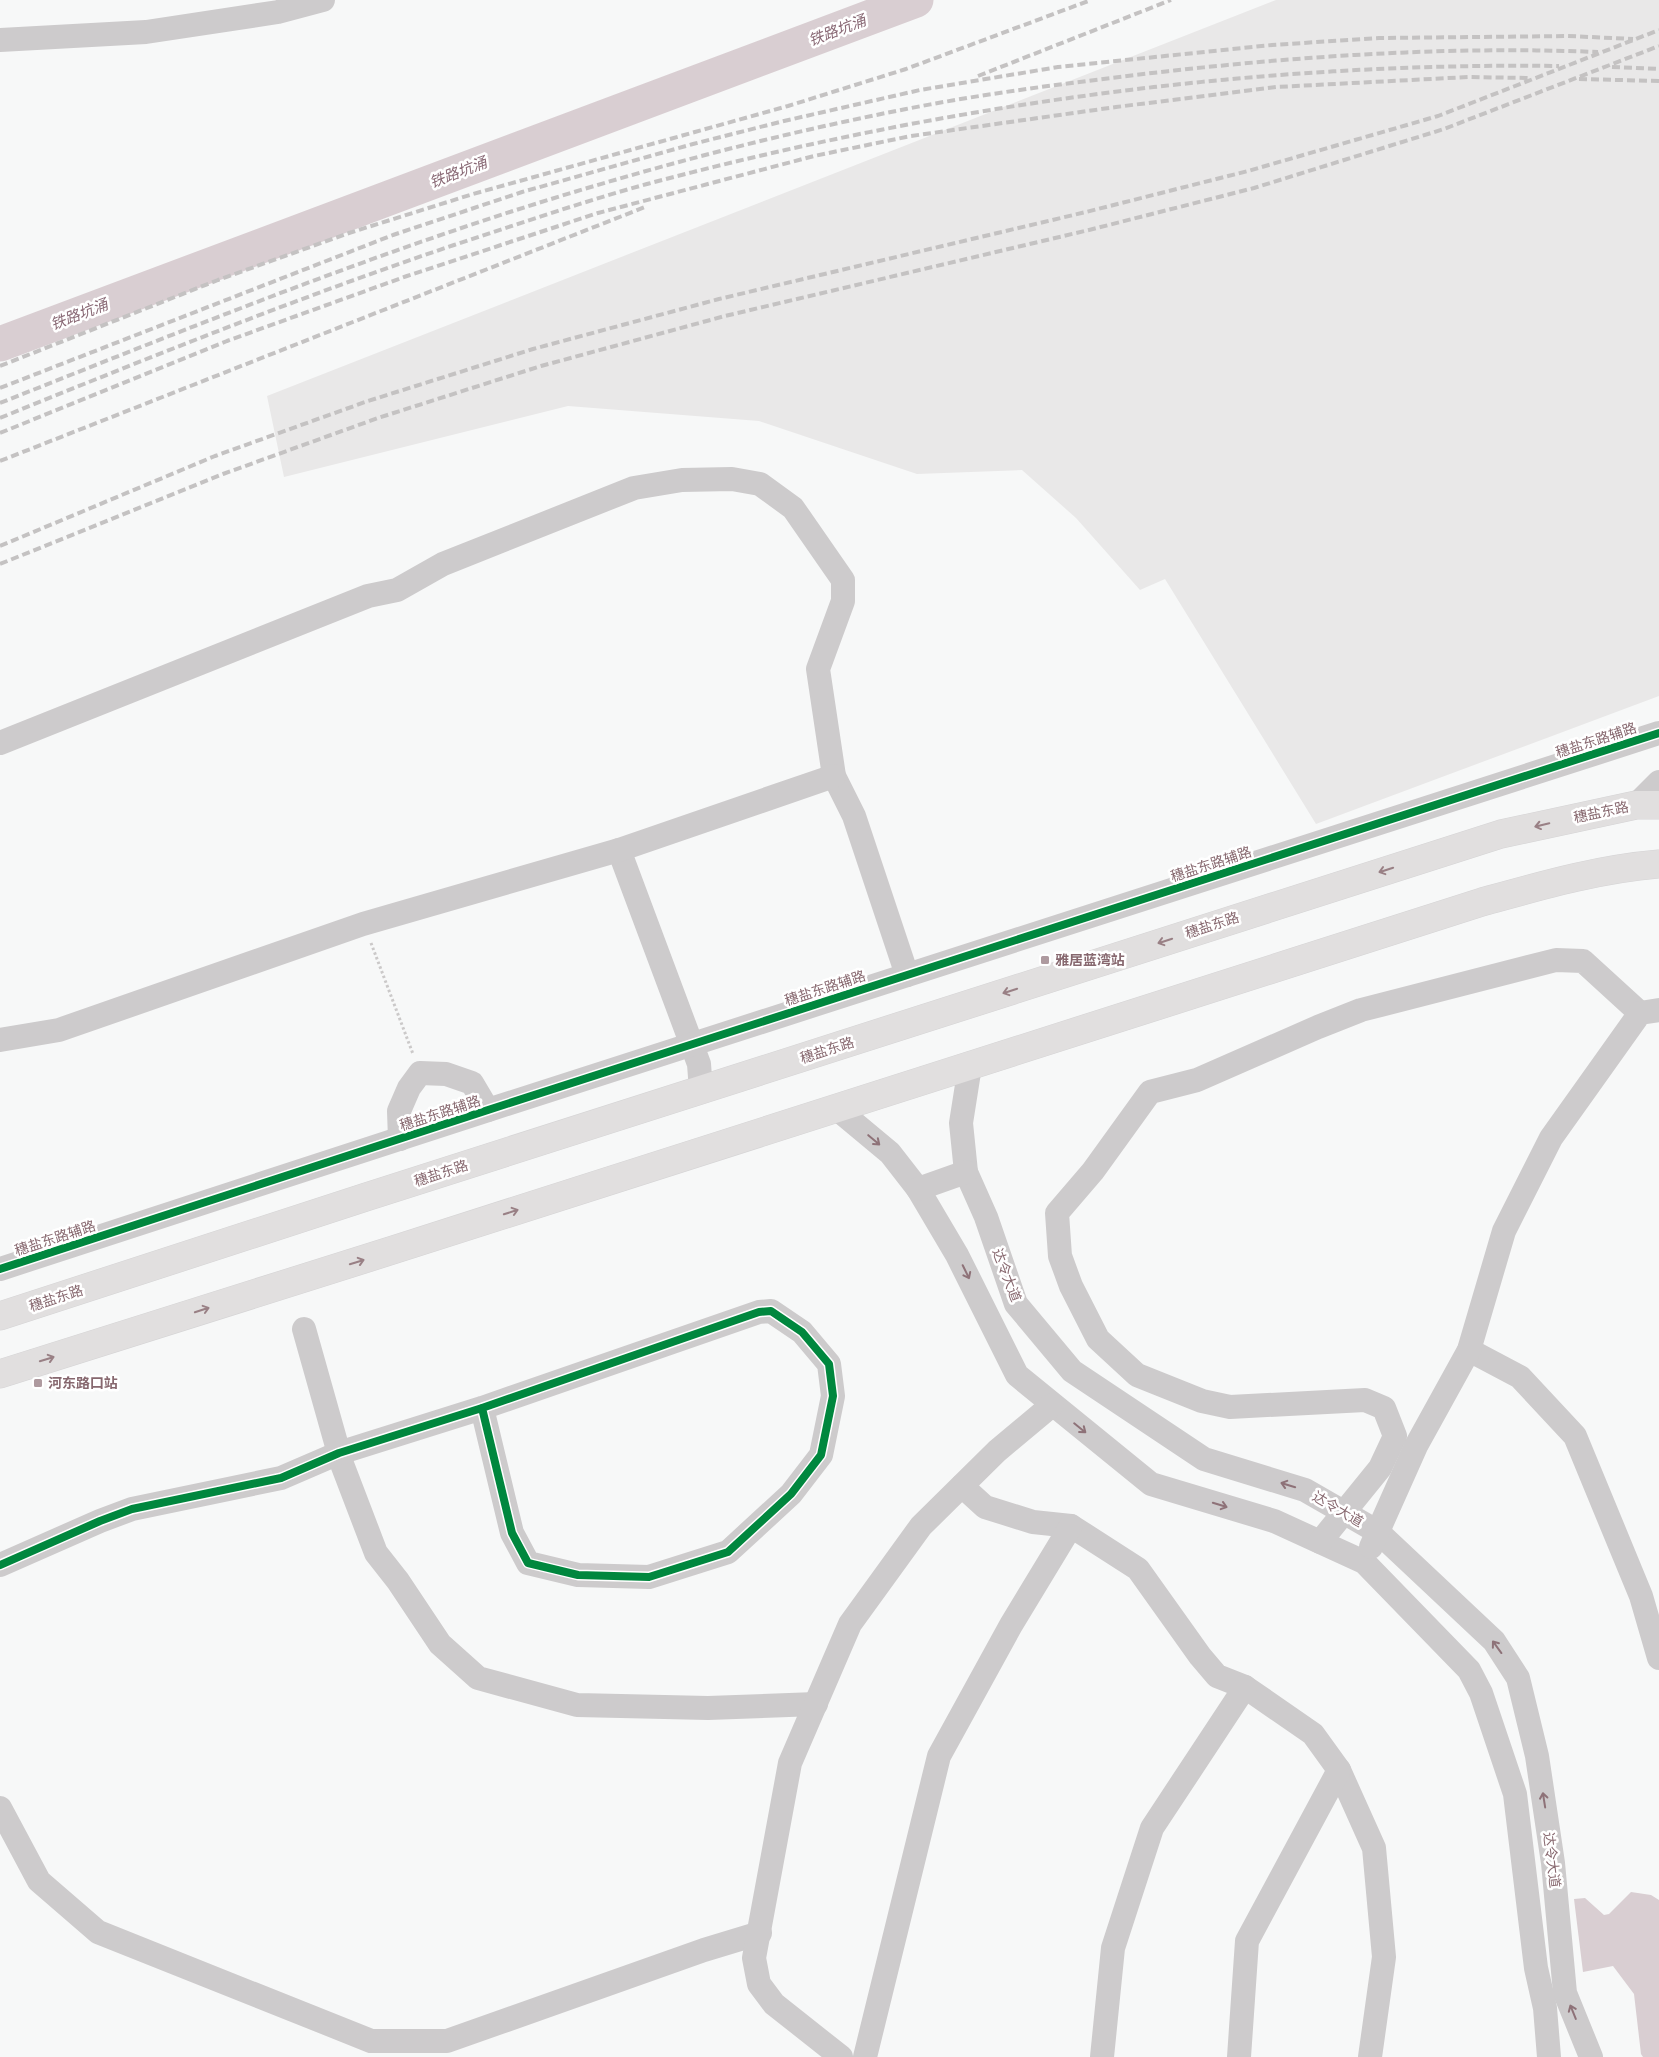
<svg xmlns="http://www.w3.org/2000/svg" width="1659" height="2057" font-family="'Archivo Narrow','Noto Sans SC',sans-serif">
	<rect width="100%" height="100%" fill="#f7f8f8"/>
	<!-- built -->
	<path fill="#e9e8e8" d="M1276 0H1659V696L1316 824 1165 579 1140 590 1076 518 1022 470 917 474 759 421 568 406 284 477 267 396Z"/>
	<!-- water -->
	<path fill="#d9ced2" d="M1631 1892 1651 1895 1659 1900V2057H1643L1641 2054 1634 1994 1613 1966 1583 1972 1574 1899 1585 1898 1604 1915 1609 1914Z"/>
	<g fill="none" stroke-linecap="round" stroke-linejoin="round">
		<!-- river -->
		<path stroke="#d9ced2" stroke-width="35" d="M0 344 916 0"/>
		<defs>
			<g id="major">
				<path d="M0 1316 366 1197 1501 834 1636 805H1659"/>
				<path d="M0 1374 396 1249 1482 902C1540 886 1598 869 1659 864"/>
			</g>
		</defs>
		<!-- major casing -->
		<use href="#major" stroke="#d5d4d5" stroke-width="29"/>
		<!-- path -->
		<path stroke="#cbc9c9" stroke-width="3" stroke-dasharray="2.5 2.5" stroke-linecap="butt" d="M371 943 413 1054"/>
		<!-- minor -->
		<g stroke="#cdcbcc" stroke-width="24">
			<path d="M0 40 146 32 278 12 323 0"/>
			<path d="M0 743 368 596 397 590 443 564 634 488 682 480 732 479 760 484 793 508 843 580V601L818 669 834 776 854 816 907 975"/>
			<path d="M1636 805 1659 782"/>
			<path d="M619 850 699 1064 701 1090"/>
			<path d="M0 1040 59 1030 363 924 619 850 834 776"/>
			<path d="M970 1066 961 1123 966 1172 986 1217 1016 1304 1072 1371 1204 1459 1305 1490 1378 1532 1494 1641 1518 1678 1537 1756 1553 1863 1565 1993 1591 2057"/>
			<path d="M836 1108 890 1153 918 1189 957 1255 1017 1375 1151 1484 1274 1521 1364 1562 1469 1670 1481 1693 1515 1794 1536 1968 1545 2008 1549 2057"/>
			<path d="M400 1139 399 1111 409 1088 420 1073 446 1074 472 1083 488 1110"/>
			<path d="M918 1189 966 1172"/>
			<path d="M0 1269 488 1110 1659 733"/>
			<path d="M304 1329 342 1464 376 1553 398 1581 440 1644 478 1678 577 1705 708 1708 816 1704"/>
			<path d="M1469 1350 1520 1377 1575 1436 1641 1596 1659 1658"/>
			<path d="M962 1486 985 1507 1033 1522 1071 1526 1138 1569 1200 1656 1217 1676 1245 1687 1313 1734 1339 1770 1374 1848 1384 1957 1370 2057"/>
			<path d="M1320 1542 1380 1468 1395 1436 1384 1408 1365 1400 1230 1407 1202 1401 1137 1375 1098 1339 1071 1286 1060 1256 1057 1213 1093 1171 1150 1092 1197 1080 1318 1027 1361 1010 1556 960 1583 961 1640 1013"/>
			<path d="M1371 1547 1416 1446 1469 1350 1504 1231 1551 1138 1640 1013 1659 1010"/>
			<path d="M0 1565 100 1521 132 1509 281 1478 339 1453 482 1408 759 1312 771 1311 802 1332 829 1364 833 1396 821 1455 791 1494 728 1552 649 1577 578 1575 528 1563 512 1533 482 1408"/>
			<path d="M0 1808 39 1881 98 1932 371 2041H447L704 1950 760 1933"/>
			<path d="M841 2057 774 2004 759 1984 754 1958 790 1763 850 1624 921 1526 997 1451 1052 1405"/>
			<path d="M865 2057 939 1756 1011 1625 1071 1526"/>
			<path d="M1102 2057 1113 1948 1152 1828 1245 1687"/>
			<path d="M1239 2057 1247 1941 1339 1770"/>
		</g>
		<!-- major -->
		<use href="#major" stroke="#e1dfdf" stroke-width="28"/>
		<!-- rail -->
		<g stroke="#c4c2c2" stroke-width="4" stroke-dasharray="8 4" stroke-linecap="butt">
			<path d="M1612 67 1659 69"/>
			<path d="M978 76 1171 0"/>
			<path d="M1579 79 1659 81"/>
			<path d="M0 366 218 280 349 233 473 194 788 106 906 69 1091 0"/>
			<path d="M0 388 393 235 522 192 693 144 784 121 920 90 1058 67 1272 45 1379 38 1568 36 1633 39"/>
			<path d="M0 403C169 336 339 267 513 211 641 170 773 135 906 109 987 93 1069 83 1152 73 1300 56 1449 46 1598 52"/>
			<path d="M0 418C150 357 300 297 454 245 518 224 582 202 647 184 944 105 1251 62 1559 66"/>
			<path d="M0 433 227 341 407 276 598 213 814 156 911 136 1116 107 1276 87 1469 77 1529 78"/>
			<path d="M0 461 645 207"/>
			<path d="M0 546 215 456 368 401 533 349 719 299 1086 212 1248 171 1438 116 1659 30"/>
			<path d="M0 564 223 474 378 418 541 366 725 316 1089 230 1254 188 1444 129 1659 46"/>
		</g>
		<defs>
			<g id="cycleway">
				<path d="M0 1269 488 1110 1659 733"/>
				<path d="M0 1565 100 1521 132 1509 281 1478 339 1453 482 1408 759 1312 771 1311 802 1332 829 1364 833 1396 821 1455 791 1494 728 1552 649 1577 578 1575 528 1563 512 1533 482 1408"/>
			</g>
		</defs>
		<!-- cycleway casing -->
		<use href="#cycleway" stroke="#fff" stroke-width="11"/>
		<!-- cycleway -->
		<use href="#cycleway" stroke="#00873e" stroke-width="8"/>
	</g>
	<!-- one-way arrows -->
	<defs><path id="oneway-shaft" d="M-6 0H5M1.5-3L5.5 0L1.5 3" fill="none" stroke-width="1.6" stroke-linecap="round" stroke-linejoin="round" transform="scale(1.25)"/></defs>
	<g stroke="#998085">
		<use href="#oneway-shaft" transform="translate(1542 825) rotate(167)"/>
		<use href="#oneway-shaft" transform="translate(1386 870) rotate(162)"/>
		<use href="#oneway-shaft" transform="translate(1165 941) rotate(162)"/>
		<use href="#oneway-shaft" transform="translate(1010 991) rotate(162)"/>
		<use href="#oneway-shaft" transform="translate(511 1212) rotate(-18)"/>
		<use href="#oneway-shaft" transform="translate(357 1262) rotate(-17)"/>
		<use href="#oneway-shaft" transform="translate(202 1310) rotate(-18)"/>
		<use href="#oneway-shaft" transform="translate(47 1359) rotate(-17)"/>
	</g>
	<g stroke="#8e7278">
		<use href="#oneway-shaft" transform="translate(874 1140) rotate(40)"/>
		<use href="#oneway-shaft" transform="translate(966 1272) rotate(64)"/>
		<use href="#oneway-shaft" transform="translate(1080 1428) rotate(39)"/>
		<use href="#oneway-shaft" transform="translate(1288 1485) rotate(-163)"/>
		<use href="#oneway-shaft" transform="translate(1220 1505) rotate(17)"/>
		<use href="#oneway-shaft" transform="translate(1497 1647) rotate(-126)"/>
		<use href="#oneway-shaft" transform="translate(1544 1800) rotate(-99)"/>
		<use href="#oneway-shaft" transform="translate(1573 2012) rotate(-112)"/>
	</g>
	<!-- markers -->
	<g fill="#ae9a9f" stroke="#fff" stroke-width="2">
		<rect x="1040" y="955" width="10" height="10" rx="2.5"/>
		<rect x="33" y="1378" width="10" height="10" rx="2.5"/>
	</g>
	<g text-anchor="middle" dominant-baseline="central" stroke-width="5" stroke-linejoin="round" paint-order="stroke">
		<!-- street labels -->
		<g font-size="14" fill="#87686f" stroke="#fff">
			<text transform="translate(1596 740) rotate(-18)">穗盐东路辅路</text>
			<text transform="translate(1601 812) rotate(-12)">穗盐东路</text>
			<text transform="translate(1211 864) rotate(-18)">穗盐东路辅路</text>
			<text transform="translate(1212 925) rotate(-18)">穗盐东路</text>
			<text transform="translate(825 988) rotate(-18)">穗盐东路辅路</text>
			<text transform="translate(827 1050) rotate(-18)">穗盐东路</text>
			<text transform="translate(440 1113) rotate(-18)">穗盐东路辅路</text>
			<text transform="translate(441 1173) rotate(-18)">穗盐东路</text>
			<text transform="translate(55 1238) rotate(-18)">穗盐东路辅路</text>
			<text transform="translate(1007 1275) rotate(69)">达令大道</text>
			<text transform="translate(56 1298) rotate(-18)">穗盐东路</text>
			<text transform="translate(1338 1509) rotate(30)">达令大道</text>
			<text transform="translate(1552 1860) rotate(83)">达令大道</text>
		</g>
		<!-- poi labels -->
		<g font-size="14" font-weight="bold" fill="#87686f" stroke="#fff" text-anchor="start">
			<text x="1055" y="960">雅居蓝湾站</text>
			<text x="48" y="1383">河东路口站</text>
		</g>
		<!-- water labels -->
		<g font-size="15" font-style="italic" fill="#896975" stroke="#fff">
			<text transform="translate(837 30) rotate(-21)">铁路坑涌</text>
			<text transform="translate(458 172) rotate(-21)">铁路坑涌</text>
			<text transform="translate(79 314) rotate(-21)">铁路坑涌</text>
		</g>
	</g>
</svg>
